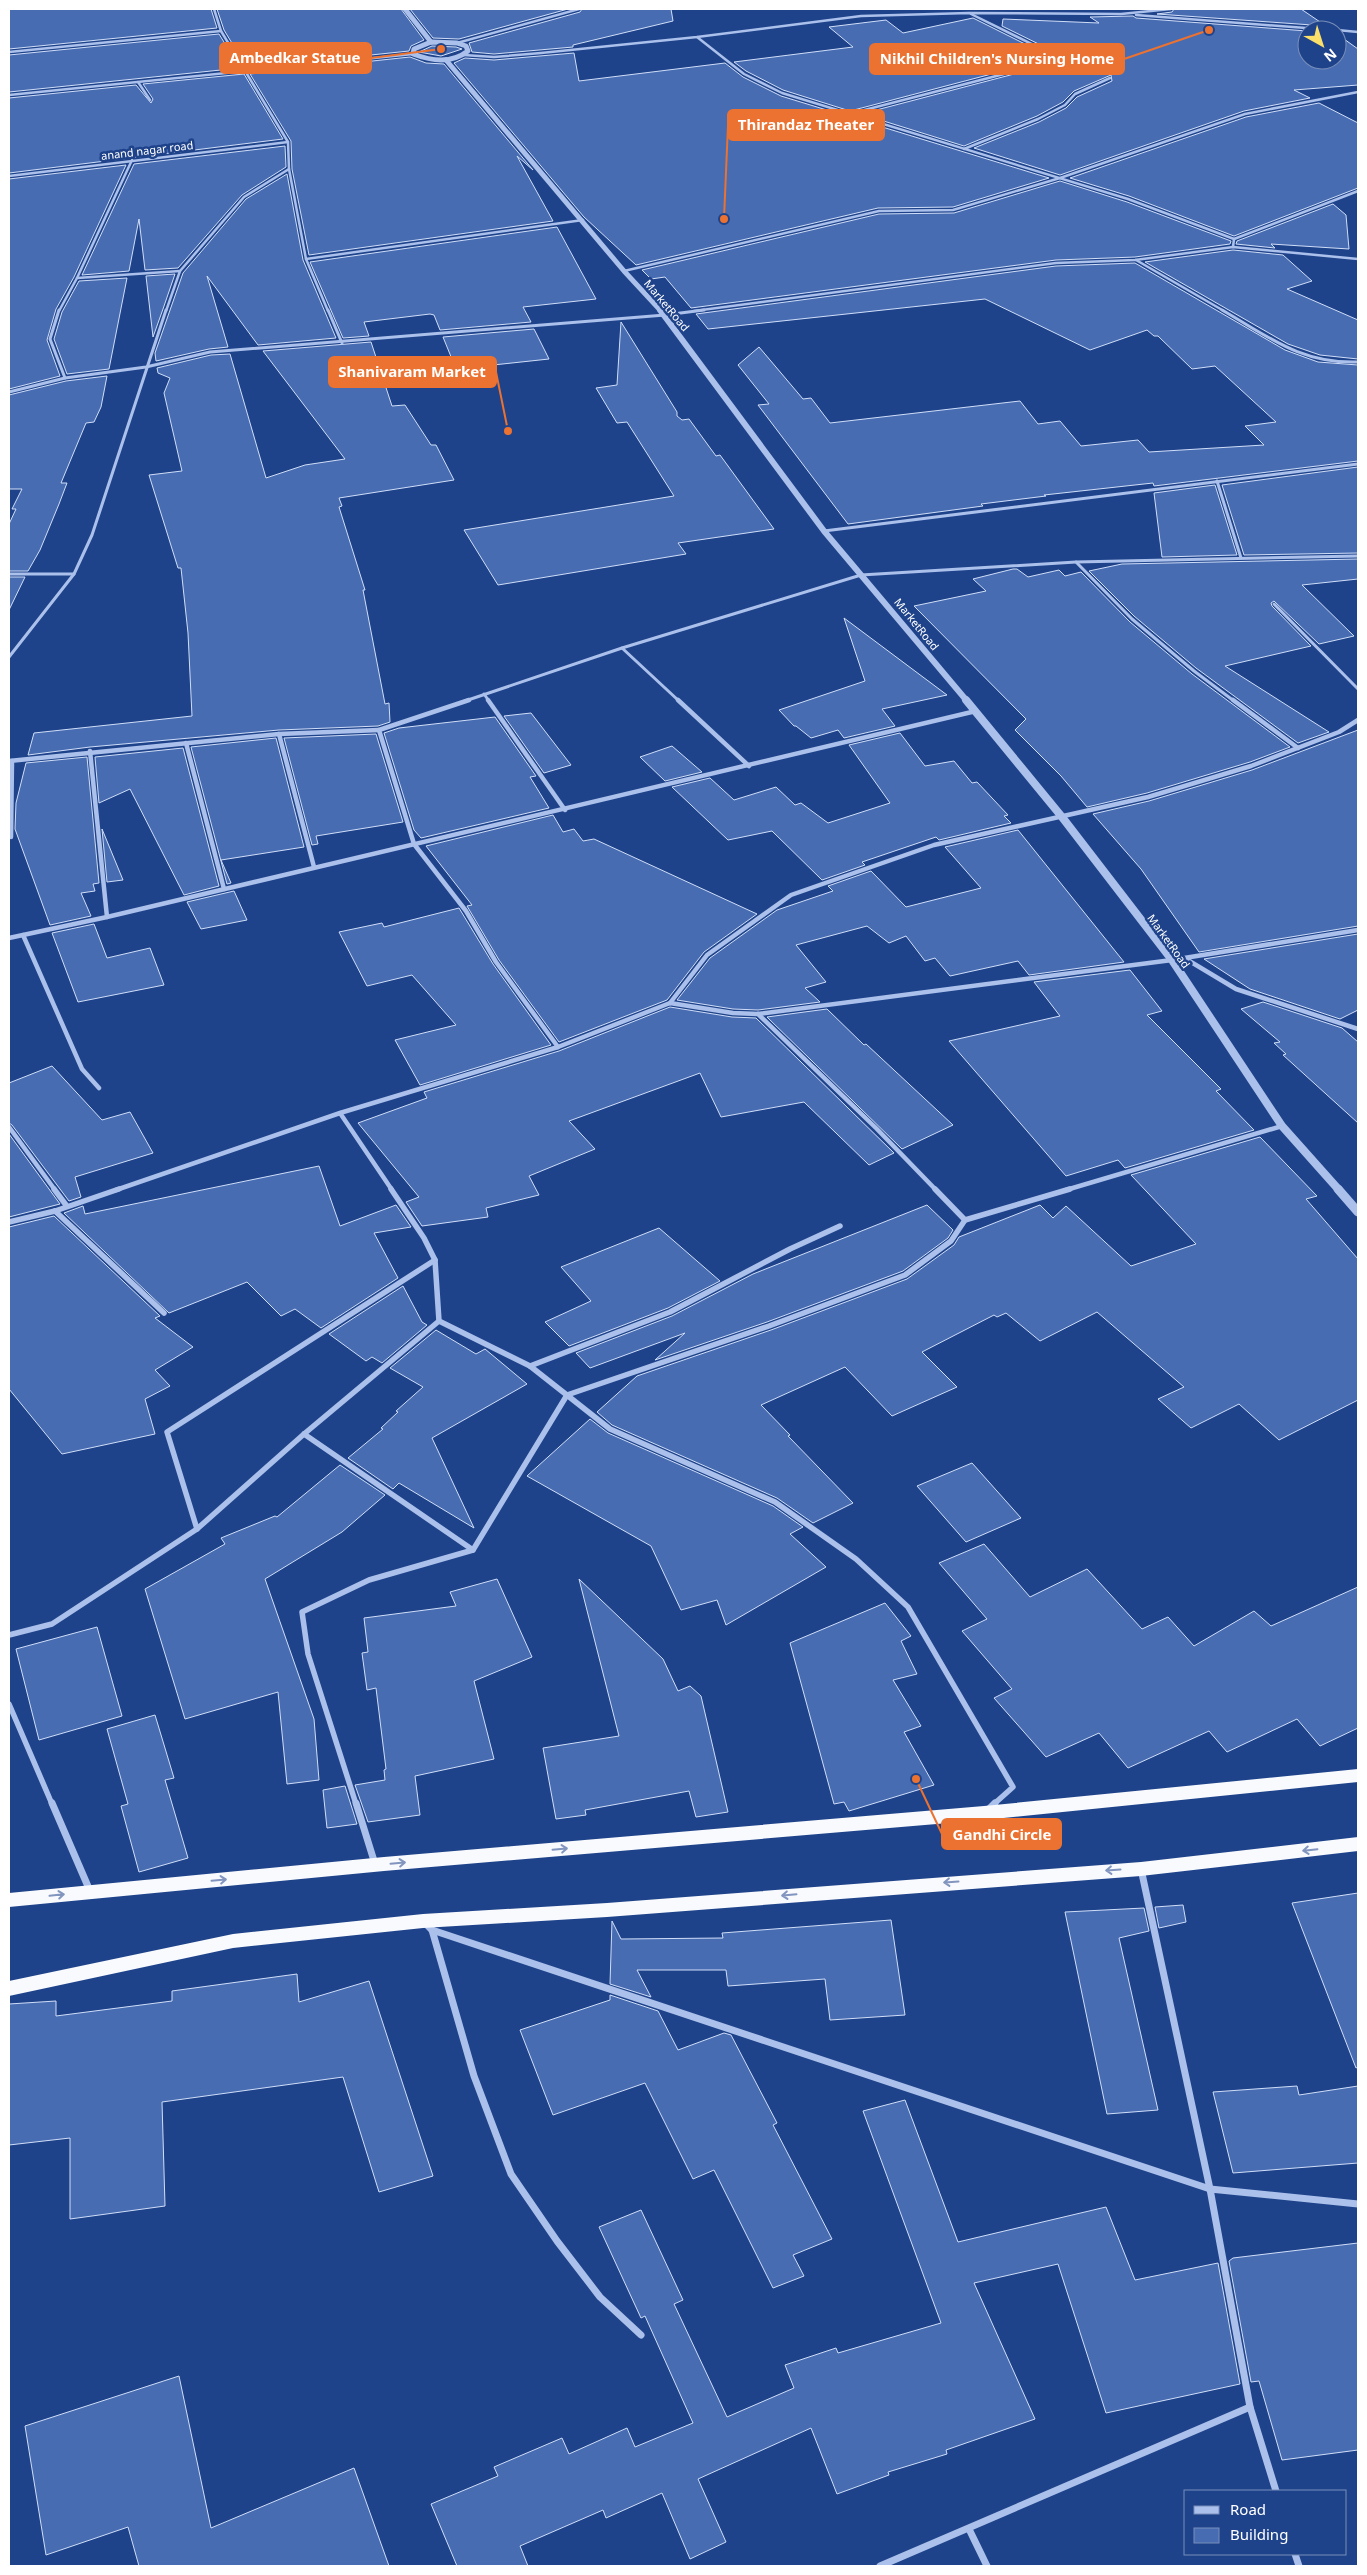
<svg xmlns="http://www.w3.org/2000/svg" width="1367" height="2575" font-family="'Noto Sans',sans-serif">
	<rect width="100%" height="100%" fill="#1f438a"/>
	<!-- building -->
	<g fill="#476cb2" stroke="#d0def8">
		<path d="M9 9H211L217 28 9 49Z"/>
		<path d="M217 9H401L424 40 411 46 409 51 247 68 224 30Z"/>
		<path d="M410 9H568L459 39 433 38Z"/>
		<path d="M582 9H671L673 21 573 45V47L494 54 472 52 469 43 580 12Z"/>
		<path d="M1174 9H1301L1326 26 1157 14 1172 12Z"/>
		<path d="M1133 16 1136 18 1307 31V60H1337V34L1358 49V85L1294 90 1310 98 1244 111 1060 175 974 148 1039 122 1066 108 1077 97 1112 81 1111 75 1074 91 1063 102 1037 116 964 146 861 114 1064 61 1063 56 1002 26 1003 19 1099 23 1090 17Z"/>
		<path d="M973 18 1053 58 850 111 783 90 746 71 734 62 853 47 829 27 886 20 903 33Z"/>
		<path d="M219 34 240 68 9 92V55Z"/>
		<path d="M432 46 456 47 462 49 441 56 419 52Z"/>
		<path d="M574 53 579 81 725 63 743 77 781 96 1049 178 953 207 878 208 636 265 584 217 454 63 465 58 494 60Z"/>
		<path d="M410 57 426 63 444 64 533 170 517 156 553 221 309 255 292 169 291 141 250 74Z"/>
		<path d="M244 74 283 139 9 173V98L136 85 151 103 153 99 143 84Z"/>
		<path d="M1319 103 1358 123V188L1234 236 1129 196 1070 178 1246 117Z"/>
		<path d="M285 146 286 167 242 195 178 268 145 270 139 219 129 271 82 275 134 164Z"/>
		<path d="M126 165 74 277 56 309 47 340 60 376 9 389V179Z"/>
		<path d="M287 174 303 260 336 338 258 345 207 276 228 347 209 349 156 361 155 353 183 273 246 199Z"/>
		<path d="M1060 181 1127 202 1231 241 1230 244 1135 257 1056 260 691 308 665 277 651 279 642 270 879 214 954 213Z"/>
		<path d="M1333 204 1346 215 1349 249 1271 244 1275 248 1236 244 1237 241Z"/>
		<path d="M557 227 596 299 523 307 531 322 440 330 434 315 430 314 364 322 369 336 343 338 310 262Z"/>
		<path d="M1233 250 1283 255 1312 281 1287 289 1358 320V359L1320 355 1288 344 1145 262Z"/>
		<path d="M1135 263 1285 350 1318 362 1358 365V461L1154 486 1153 483 1044 495 1046 496 981 504 983 506 848 524 758 405 769 404 738 365 759 347 803 399 811 398 830 423 1020 401 1038 424 1060 421 1081 446 1138 440 1149 452 1264 445 1245 426 1276 422 1215 366 1192 369 1158 336H1154L1147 330 1090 350 985 299 708 329 696 314 1056 266Z"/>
		<path d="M175 274 163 309 153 337 146 276Z"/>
		<path d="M127 278 109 369 67 374 54 339 62 312 79 281Z"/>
		<path d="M621 322 677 412V416L682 420 689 419 716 456 720 455 774 529 678 543 686 554 498 585 464 530 674 496 627 422 617 423 596 388 617 385Z"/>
		<path d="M534 329 549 359 456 369 443 337Z"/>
		<path d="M371 342 392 406 405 405 431 445H436L454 480 339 498 342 506 339 507 365 590H363L385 704 389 703 390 722 378 726 279 730 90 747 28 755 34 733 192 716 188 633 181 568H178L149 475 182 471 164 393 170 378 158 373 157 368 211 355 230 354 266 478 305 465 345 459 263 351Z"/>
		<path d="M107 376 101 407 94 422 86 423 61 483H67L59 504 40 550 28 571H9V524L16 509H12L22 489H9V395L66 381Z"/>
		<path d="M1358 467V553L1244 555 1222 485Z"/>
		<path d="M1215 485 1237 555 1162 557 1154 493Z"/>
		<path d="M1358 559V579L1302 585 1354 636 1319 644 1274 601 1271 603 1272 606 1311 646 1225 666 1329 732 1298 743 1196 668 1134 616 1089 571 1122 564Z"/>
		<path d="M1013 569H1017L1028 577 1059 570 1065 576 1081 572 1130 622 1192 674 1290 747 1250 762 1147 793 1087 807 1061 776 1015 730 1026 719 914 606 986 591 973 579Z"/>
		<path d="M9 577H25L9 610Z"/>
		<path d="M844 618 947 695 882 709 895 726 844 738 838 730 811 738 796 726H794L779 710 865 681Z"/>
		<path d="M531 713 571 765 544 773 504 716Z"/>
		<path d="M495 717 536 776 530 777 549 808 421 838 414 830 384 733 399 728Z"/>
		<path d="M1358 730V926L1199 952 1141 869 1093 814 1149 801 1252 770Z"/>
		<path d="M900 733 925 766 954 761 972 783 977 782 1008 815 1004 816 1011 823 939 840 936 837 862 862 865 865 822 880 772 831 728 840 672 787 710 778 734 800 776 787 795 805 801 803 828 823 890 803 849 745Z"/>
		<path d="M376 734 403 822 316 836 318 844 312 845 284 738Z"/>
		<path d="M276 738 304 847 221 860 231 883 227 884 191 747Z"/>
		<path d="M672 746 702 772 665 781 640 757Z"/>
		<path d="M183 748 219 886 184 895 130 789 99 803 95 757Z"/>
		<path d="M87 757 99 883 93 884 95 891 81 893 91 916 50 925 15 829 16 803 26 763Z"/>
		<path d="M553 815 563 832 574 829 583 841 594 839 757 914 704 952 667 1000 559 1042 499 960 467 906 472 905 426 846Z"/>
		<path d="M102 829 123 880 107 882Z"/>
		<path d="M1018 830 1124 962 1029 975 1018 961 950 976 935 958 925 961 906 936 889 943 867 926 796 945 826 982 805 988 820 1002 758 1010 733 1009 677 1000 710 958 777 910 833 891 828 886 871 871 906 907 981 888 945 847Z"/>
		<path d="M234 891 247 920 201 929 187 902Z"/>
		<path d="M459 908 493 964 551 1045 420 1085 395 1040 456 1025 412 975 367 986 339 932 382 923 384 927Z"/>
		<path d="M94 924 107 958 150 948 164 985 78 1002 52 933Z"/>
		<path d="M1358 934V1010L1340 1019 1250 989 1204 959Z"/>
		<path d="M1130 970 1162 1011 1147 1015 1221 1089 1216 1091 1254 1130 1125 1168 1118 1160 1066 1176 949 1041 1060 1016 1034 982Z"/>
		<path d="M1263 1002 1342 1028 1358 1042V1123L1283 1055 1286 1054 1274 1043 1280 1042 1241 1009Z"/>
		<path d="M670 1007 732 1017 756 1018 894 1153 869 1165 804 1102 721 1117 700 1073 569 1121 595 1149 529 1176 539 1195 486 1208 488 1217 422 1226 406 1202 419 1197 358 1123 427 1098 424 1092 559 1051Z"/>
		<path d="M827 1009 864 1045 866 1044 953 1125 902 1149 767 1017Z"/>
		<path d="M52 1066 102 1120 130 1112 153 1153 75 1177 81 1197 69 1201 12 1125 9 1123V1083Z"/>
		<path d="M9 1134 49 1189 60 1204 9 1217Z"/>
		<path d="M1260 1137 1317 1196 1306 1199 1358 1259V1400L1279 1440 1239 1404 1191 1428 1158 1399 1184 1387 1097 1312 1040 1341 1006 1313 997 1317 994 1315 922 1352 957 1387 892 1416 845 1367 761 1405 790 1435 788 1436 853 1503 813 1523 777 1498 612 1425 597 1412 637 1376 771 1330 907 1279 954 1245 959 1237 1040 1205 1053 1218 1066 1206 1131 1266 1196 1244 1131 1175Z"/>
		<path d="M319 1166 340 1226 396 1205 411 1227 374 1233 398 1278 321 1328 295 1309 281 1316 247 1282 169 1313 64 1213 83 1206 85 1214Z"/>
		<path d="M927 1205 953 1230 948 1238 903 1271 767 1322 655 1360 685 1333 590 1368 576 1353 672 1316 753 1274Z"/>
		<path d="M54 1216 160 1316 155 1318 193 1347 155 1370 170 1386 145 1399 155 1434 62 1454 9 1389V1227Z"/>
		<path d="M659 1228 720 1281 668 1308 569 1346 545 1322 591 1301 561 1267Z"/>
		<path d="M403 1286 422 1322 427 1325 382 1363 372 1357 366 1361 329 1334Z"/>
		<path d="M436 1330 476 1354 485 1349 527 1384 432 1438 474 1528 399 1483 393 1489 348 1458 383 1429 381 1428 398 1412 396 1411 423 1387 390 1368Z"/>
		<path d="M590 1419 608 1433 773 1506 803 1527 790 1534 826 1567 726 1625 717 1600 681 1610 651 1546 527 1476Z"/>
		<path d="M972 1463 1021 1518 966 1542 917 1486Z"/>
		<path d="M340 1465 385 1495 342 1532 265 1579 314 1719 319 1780 287 1784 278 1692 185 1719 145 1589 225 1544 221 1538 275 1516 277 1517Z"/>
		<path d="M984 1544 1030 1597 1087 1569 1142 1629 1168 1617 1194 1646 1254 1611 1271 1626 1358 1587V1728L1320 1746 1297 1719 1227 1752 1209 1731 1128 1768 1099 1733 1046 1757 994 1698 1012 1689 962 1631 987 1619 939 1563Z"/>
		<path d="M497 1579 532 1657 474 1681 494 1759 415 1776 420 1815 368 1822 355 1785 385 1780 384 1770 386 1769 376 1688 367 1690 362 1653 368 1652 364 1618 456 1606 450 1592Z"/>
		<path d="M579 1579 663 1659 678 1691 690 1686 701 1696 728 1812 696 1817 689 1791 585 1810 586 1815 556 1819 543 1748 619 1736Z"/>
		<path d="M885 1603 911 1636 901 1641 917 1674 893 1680 921 1726 904 1732 934 1785 849 1811 844 1802 834 1804 790 1643Z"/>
		<path d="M97 1627 122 1716 39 1740 16 1649Z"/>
		<path d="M155 1715 174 1778 165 1780 188 1858 139 1872 121 1806 128 1804 107 1729Z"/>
		<path d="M345 1786 357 1824 327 1828 323 1790Z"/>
		<path d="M1358 1893V2067L1356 2068 1292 1903Z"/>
		<path d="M1183 1905 1186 1922 1159 1928 1155 1907Z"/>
		<path d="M1144 1908 1149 1931 1119 1938 1158 2110 1107 2114 1065 1912Z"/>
		<path d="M891 1920 905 2015 830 2020 825 1979 728 1986 726 1970H637L651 1997 610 1984 612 1921 621 1939 723 1938 722 1933Z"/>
		<path d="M297 1974 299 2002 369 1981 433 2176 379 2192 343 2077 162 2102 165 2206 70 2219V2138L9 2145V2004L56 2001V2016L172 2001V1991Z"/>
		<path d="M610 1995 658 2011 678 2050 724 2033 731 2035 777 2123 773 2125 832 2239 793 2255 804 2276 773 2288 714 2170 693 2179 645 2083 553 2115 520 2030 610 2000Z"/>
		<path d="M1297 2086 1299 2095 1358 2086V2163L1233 2173 1213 2092Z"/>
		<path d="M905 2100 958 2242 1106 2207 1135 2280 1218 2263 1240 2384 1106 2413 1058 2264 974 2283 1035 2419 946 2450 947 2454 888 2472 889 2475 837 2494 811 2428 698 2479 726 2542 690 2559 662 2493 606 2518 603 2510 520 2546 528 2566H457L431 2504 498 2476 494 2467 562 2438 569 2454 627 2428 635 2447 693 2423 645 2316 641 2318 599 2227 641 2210 683 2300 674 2304 727 2417 794 2388 785 2365 836 2348 838 2353 941 2323 863 2111Z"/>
		<path d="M1358 2243V2450L1282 2460 1259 2381 1251 2382 1229 2261 1233 2258Z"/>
		<path d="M179 2376 211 2528 354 2468 389 2566H139L128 2527 46 2555 25 2426Z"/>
	</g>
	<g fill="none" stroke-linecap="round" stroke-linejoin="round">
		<!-- minor-far4 -->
		<g stroke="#abc1ec" stroke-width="2.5">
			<path d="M214 9 221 31 288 142 289 169 306 259 328 311"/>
			<path d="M1136 15 1332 30"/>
			<path d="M1337 30 1358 32"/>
			<path d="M697 37 744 74 782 93 1128 199 1234 239 1233 247"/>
			<path d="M457 43 579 9"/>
			<path d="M9 52 221 31"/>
			<path d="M464 55 494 57 541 53 697 37 861 16 969 13 1121 14 1171 9"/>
			<path d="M138 82 150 100"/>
			<path d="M9 95 413 54"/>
			<path d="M849 114 1062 59 971 14"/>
			<path d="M964 149 1038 119 1065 105 1075 94 1110 78"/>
			<path d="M9 176 288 142"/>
			<path d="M1234 239 1358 191"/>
			<path d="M306 259 583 220"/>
			<path d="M1136 260 1224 311"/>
			<path d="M624 271 879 211 953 210 1060 178 1245 114 1358 92"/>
			<path d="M77 278 132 160"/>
			<path d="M59 311 77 278 180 271"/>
			<path d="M166 311 180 271 244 197 289 169"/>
			<path d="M694 311 1056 263 1135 260 1233 247 1358 259"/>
		</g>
		<!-- minor-far3 -->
		<g stroke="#abc1ec" stroke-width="3">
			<path d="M59 310 50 339 65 378"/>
			<path d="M328 310 342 343"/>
			<path d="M1222 310C1269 337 1301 364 1358 362"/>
			<path d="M9 392 65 378 146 367 210 352 665 315 704 310"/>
			<path d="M1217 481 1241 558"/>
			<path d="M824 531 1358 464"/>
			<path d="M1076 562 1132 619 1194 671 1234 701"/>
			<path d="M9 574H74"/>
			<path d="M1274 604 1358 689"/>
			<path d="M622 648 679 701"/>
			<path d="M9 657 74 574 92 535 166 310"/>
			<path d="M484 694 489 701"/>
			<path d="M465 701 622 648 861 575 1076 562 1358 556"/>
		</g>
		<!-- minor-far2 -->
		<g stroke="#abc1ec" stroke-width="4.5">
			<path d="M469 700 379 730 414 844 466 911 496 962 558 1047"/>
			<path d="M488 700 565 810"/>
			<path d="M678 700 749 766"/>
			<path d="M1233 700 1298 748"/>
			<path d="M279 734 314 867"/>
			<path d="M186 743 224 889"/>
			<path d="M90 751 107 917"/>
			<path d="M9 761 279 734 379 730"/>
			<path d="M11 837 12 761"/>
			<path d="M23 935 82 1069 99 1088"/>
			<path d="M9 938 107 917 976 711"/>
			<path d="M1186 959 1236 989 1358 1029"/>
			<path d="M670 1003 707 955 791 895 934 845 1148 797 1251 766 1339 732 1358 720"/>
			<path d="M758 1014 876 1128 936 1190"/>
			<path d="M340 1113 392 1190"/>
			<path d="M9 1127 55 1190"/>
			<path d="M116 1190 340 1113 558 1047 670 1003 733 1013 758 1014 1172 960 1358 930"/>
			<path d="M1066 1190 1282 1126"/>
		</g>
		<!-- minor-far1 -->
		<g stroke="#abc1ec" stroke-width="5.5">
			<path d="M54 1189 66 1205"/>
			<path d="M391 1189 424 1238 435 1260 439 1321 530 1366 610 1429 775 1502 856 1559 908 1607 1013 1787 994 1804"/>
			<path d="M935 1189 965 1220"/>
			<path d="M55 1211 164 1313"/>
			<path d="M9 1222 55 1211 119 1189"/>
			<path d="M530 1366 670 1312 790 1249 840 1226"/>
			<path d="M304 1434 473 1550"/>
			<path d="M197 1529 167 1432 435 1260"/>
			<path d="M9 1635 52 1624 197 1529 304 1434 439 1321"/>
			<path d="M9 1704 52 1804"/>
			<path d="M356 1804 308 1654 302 1612 369 1580 473 1550 567 1395 769 1326 905 1275 951 1241 965 1220 1070 1189"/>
		</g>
		<!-- minor -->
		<g stroke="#abc1ec" stroke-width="7">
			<path d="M52 1803 90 1891"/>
			<path d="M356 1803 375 1864"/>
			<path d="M988 1810 995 1803"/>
			<path d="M1141 1869 1210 2189 1250 2407 1276 2491"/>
			<path d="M425 1923 432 1930 1210 2189 1358 2204"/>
			<path d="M432 1930 474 2076 511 2174 557 2241 600 2297 641 2335"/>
			<path d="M969 2529 987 2566"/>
			<path d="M1295 2554 1299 2566"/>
			<path d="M880 2566 1250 2407"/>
		</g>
		<!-- tertiary-far3 -->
		<g stroke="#abc1ec" stroke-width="5">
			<path d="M405 9 431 42"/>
			<path d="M431 42 457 43 466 46 468 51C451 64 432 61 413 54L414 49Z"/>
			<path d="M446 60 624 271 661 311"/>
		</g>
		<!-- tertiary-far2 -->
		<path stroke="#abc1ec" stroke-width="6" d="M660 310 824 531 967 701"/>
		<!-- tertiary-far1 -->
		<path stroke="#abc1ec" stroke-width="8" d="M966 700 1062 817 1172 960 1282 1126 1339 1190"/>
		<!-- tertiary -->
		<path stroke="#abc1ec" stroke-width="9" d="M1338 1189 1358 1212"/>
		<!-- trunk -->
		<g fill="#f8fafe" fill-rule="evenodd">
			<path d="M1358 1769V1782L984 1820 384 1871 9 1907V1893L384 1857 984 1806Z"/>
			<path d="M1358 1837V1851L1141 1876 607 1917 423 1928 233 1948 9 1996V1981L233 1934 423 1914 607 1903 1141 1862Z"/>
		</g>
	</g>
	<!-- one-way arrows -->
	<defs><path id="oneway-shaft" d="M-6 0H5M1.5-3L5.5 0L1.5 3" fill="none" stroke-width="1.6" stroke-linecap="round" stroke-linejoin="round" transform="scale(1.25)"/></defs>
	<g stroke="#8195be">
		<use href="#oneway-shaft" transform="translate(560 1849) rotate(-5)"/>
		<use href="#oneway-shaft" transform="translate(1310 1850) rotate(174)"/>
		<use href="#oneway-shaft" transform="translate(398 1863) rotate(-5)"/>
		<use href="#oneway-shaft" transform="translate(1113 1870) rotate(176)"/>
		<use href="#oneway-shaft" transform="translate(219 1880) rotate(-5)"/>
		<use href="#oneway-shaft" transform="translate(951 1882) rotate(176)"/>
		<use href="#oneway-shaft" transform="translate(57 1895) rotate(-6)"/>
		<use href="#oneway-shaft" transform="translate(789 1895) rotate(175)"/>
	</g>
	<g text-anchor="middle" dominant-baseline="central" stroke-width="5" stroke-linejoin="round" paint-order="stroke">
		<!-- far-street labels -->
		<g font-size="11" fill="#fff" stroke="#1f438a">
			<text transform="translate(147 150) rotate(-7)">anand nagar road</text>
			<text transform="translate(667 305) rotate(50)">MarketRoad</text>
			<text transform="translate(917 624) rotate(51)">MarketRoad</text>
			<text transform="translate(1169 941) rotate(54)">MarketRoad</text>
		</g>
	</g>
	<!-- callouts -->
	<path fill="none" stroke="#eb7230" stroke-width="2" d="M441 49L371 58M1209 30L1124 59M724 219L728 125M508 431L496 372M916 1779L942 1834"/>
	<g fill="#eb7230" stroke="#1f438a" stroke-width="2">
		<circle cx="441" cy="49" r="5"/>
		<circle cx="1209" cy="30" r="5"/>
		<circle cx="724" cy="219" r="5"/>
		<circle cx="508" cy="431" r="5"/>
		<circle cx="916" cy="1779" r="5"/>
	</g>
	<g fill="#eb7230" stroke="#eb7230" stroke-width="2">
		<rect x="220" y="43" width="151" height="30" rx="5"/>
		<rect x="870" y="44" width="254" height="30" rx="5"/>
		<rect x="728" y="110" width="156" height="30" rx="5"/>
		<rect x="329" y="357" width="167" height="30" rx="5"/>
		<rect x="942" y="1819" width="119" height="30" rx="5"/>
	</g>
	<g font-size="15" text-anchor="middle" font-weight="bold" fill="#fff">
		<text x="295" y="63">Ambedkar Statue</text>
		<text x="997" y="64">Nikhil Children's Nursing Home</text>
		<text x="806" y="130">Thirandaz Theater</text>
		<text x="412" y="377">Shanivaram Market</text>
		<text x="1002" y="1840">Gandhi Circle</text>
	</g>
	<!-- border -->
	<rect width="1367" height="2575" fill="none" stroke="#ffffff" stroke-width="20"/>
	<!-- legend -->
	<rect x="1184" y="2490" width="162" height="65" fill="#1f438a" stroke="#798eb9"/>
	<rect x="1194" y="2506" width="25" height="8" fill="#abc1ec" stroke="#798eb9"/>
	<text x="1230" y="2515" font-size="15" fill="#ffffff">Road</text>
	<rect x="1194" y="2528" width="25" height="15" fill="#476cb2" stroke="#798eb9"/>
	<text x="1230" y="2540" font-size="15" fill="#ffffff">Building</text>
	<!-- north arrow -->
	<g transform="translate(1322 45) rotate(141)"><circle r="24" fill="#1f438a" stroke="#798eb9"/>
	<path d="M0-4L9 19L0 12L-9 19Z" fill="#fadf6a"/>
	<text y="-8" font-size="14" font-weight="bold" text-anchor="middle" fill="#ffffff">N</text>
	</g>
</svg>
